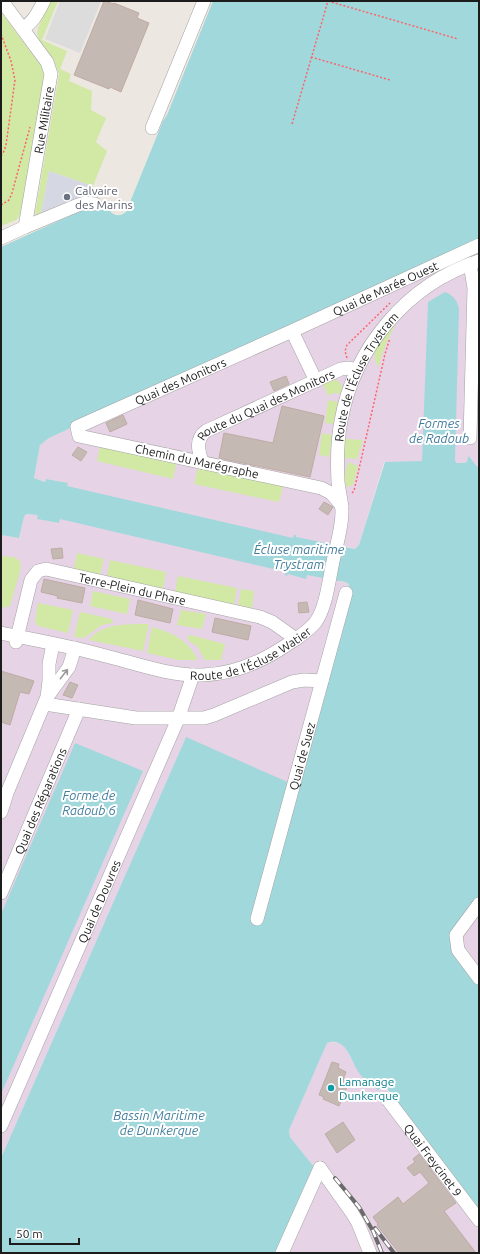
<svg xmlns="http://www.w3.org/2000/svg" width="480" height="1254" font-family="Ubuntu,sans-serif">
	<rect width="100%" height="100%" fill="#ede7e1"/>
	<!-- industrial -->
	<g fill="#e7d3e6">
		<path d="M479 240V468L475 465 472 459 468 456 467 462 464 463 384 462 359 545 355 549 345 546 338 581 347 583 349 584V587L258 923 186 737 1 1158V535L19 538 24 517 26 514 38 515V519L59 523 67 483 46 479V482L34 478 40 445 49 438Z"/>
		<path d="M479 895V987L452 952 451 935Z"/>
		<path d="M330 1042 340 1043 346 1049 358 1071 371 1085 384 1086 479 1209V1253H276L314 1167 290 1137 289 1129 327 1043Z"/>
	</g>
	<!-- grass -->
	<g fill="#d1e9a5">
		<path d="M50 1H58L42 40 67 51 60 69 71 74 69 81 92 91 91 110 106 118 96 142 107 151 93 186 49 171 40 218 36 216 35 214 59 74 54 60 39 40 37 33 38 28Z"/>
		<path d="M1 12 42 67 44 77 42 94 20 215 16 220 1 226Z"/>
		<path d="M396 320 397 322C389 337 382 350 379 367 366 352 387 332 396 320Z"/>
		<path d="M337 380 341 384 342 389 339 394 333 393 328 396 324 386V382Z"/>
		<path d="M328 400 338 402 333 424 325 423Z"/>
		<path d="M322 433 332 435 329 457 319 455Z"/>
		<path d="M345 439 363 440 357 459 343 458Z"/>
		<path d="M100 447 176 464 173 479 97 461Z"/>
		<path d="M348 462 358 466 353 485 347 487 344 479Z"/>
		<path d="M198 468 283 486 279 502 194 484Z"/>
		<path d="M77 553 104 559 100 575 74 569Z"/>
		<path d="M1 556 14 557 20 561 21 568 10 606 2 608 1 606Z"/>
		<path d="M110 560 166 572 163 589 107 576Z"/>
		<path d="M178 576 237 588 234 605 175 592Z"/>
		<path d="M241 589 254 591 252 608 238 605Z"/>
		<path d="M93 591 130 599 127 614 90 606Z"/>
		<path d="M38 603 73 610 68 633 38 626 35 621Z"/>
		<path d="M181 610 206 614 202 629 177 625Z"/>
		<path d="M80 612 112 619 113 623 102 625 84 638 74 637Z"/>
		<path d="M149 624 143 651 89 640C101 623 130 624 149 624Z"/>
		<path d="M152 627C173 633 188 640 198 660H179L147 653Z"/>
		<path d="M190 635 225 644 221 660H205L197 646 190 642 187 637Z"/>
	</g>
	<!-- parking -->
	<path fill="#dcdcdc" d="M60 1H101L80 53 45 39Z"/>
	<!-- plaza -->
	<path fill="#d5d7e3" d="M49 171 93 186 89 197 40 218Z"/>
	<!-- water -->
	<g fill="#a0d8dc">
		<path d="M213 1H479V240L49 438 40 445 34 478 45 482 46 479 68 483 67 486 293 538 294 535H296V537L355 549 359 545 385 462 422 461 428 302 445 292C454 296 457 300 459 309L455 460 456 463H464L467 462 468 456C473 459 474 465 479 468V895L451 935 452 952 479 987V1209L385 1086 378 1090C371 1085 364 1080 359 1073 351 1061 346 1036 327 1043L289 1130 290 1137 314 1167 276 1253H1V1158L186 737 292 784 257 923 349 587V584L345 582 307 575 306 579 288 574 287 576 285 575 286 572 60 519 59 523 37 519 38 515 26 514 24 517 19 538 1 535V247L87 208 99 210 102 202 109 204 110 211C115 217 121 216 126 212L163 121 167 115Z"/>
		<path d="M75 743 143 771 1 1094V914Z"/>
	</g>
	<!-- building -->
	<g fill="#c5b9b4" stroke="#bfaba3">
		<path d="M104 1 114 4V3L139 13 137 18 149 23 121 92 110 87 109 89 74 75Z"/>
		<path d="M286 376 289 384 274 391 270 382Z"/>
		<path d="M282 406 324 416 310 477 219 458 224 433 273 443Z"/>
		<path d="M123 415 127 424 110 432 106 423Z"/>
		<path d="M78 447 87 452 81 461 72 455Z"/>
		<path d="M324 502 333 507 328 515 319 509Z"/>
		<path d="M62 548 63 558 53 559 51 549Z"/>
		<path d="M44 579 85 588 82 603 57 598 58 596 41 592Z"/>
		<path d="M138 600 173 609 170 623 135 615Z"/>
		<path d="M307 602 309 612 299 613 298 603Z"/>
		<path d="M215 618 251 626 248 640 212 632Z"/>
		<path d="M1 671 34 681 29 694 20 692 10 725 1 722Z"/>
		<path d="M70 682 78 685 72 698 63 695Z"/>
		<path d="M332 1062 339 1064 338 1068 346 1072 343 1080 349 1082 339 1106 323 1099 324 1097 319 1095Z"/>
		<path d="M343 1122 355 1140 337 1153 325 1134Z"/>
		<path d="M419 1154 456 1203 444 1211 476 1253H399L377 1225 378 1224 373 1217 398 1197 403 1204 429 1183 420 1172 414 1176 407 1168 415 1162 413 1159Z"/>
	</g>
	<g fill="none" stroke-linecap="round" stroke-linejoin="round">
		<defs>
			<g id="minor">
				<path d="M23 28C34 22 38 12 44 1"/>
				<path d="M152 128 204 1"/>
				<path d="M25 227 78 205 85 203 95 204"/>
				<path id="s1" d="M1 238 25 227 51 74 47 62 2 1"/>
				<path d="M470 264 474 288 470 438"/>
				<path d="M292 331 316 381"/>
				<path id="s2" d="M203 463C198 452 195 439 206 431L341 369 349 368 357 370"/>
				<path id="s3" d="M342 506 331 493 321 488 79 436 77 427 292 331 479 245"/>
				<path id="s4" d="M1 633C35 640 69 646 102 655 135 663 168 676 203 675 236 674 264 661 291 642 299 637 308 631 315 623 327 607 329 577 334 557 337 543 342 527 342 512 342 502 339 492 338 482 337 462 337 441 341 421 354 347 408 284 479 261"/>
				<path id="s5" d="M16 642 31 580 38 571 46 569 260 617 272 622 296 639"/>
				<path d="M48 696 69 667 75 648"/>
				<path d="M45 704 136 718H204L214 715 292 682 304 680 322 681"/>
				<path d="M1 812 7 793 47 697 49 681V664L53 644"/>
				<path id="s6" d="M1 893 79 709"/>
				<path d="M479 904 456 935 458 950 479 978"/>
				<path id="s7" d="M257 919 346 593"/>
				<path id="s8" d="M388 1100 479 1220"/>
				<path id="s9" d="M1 1126 178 719 193 675"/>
				<path d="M320 1168 352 1213 358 1223 370 1253"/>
				<path d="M282 1253 320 1168"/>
			</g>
		</defs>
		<!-- minor casing -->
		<use href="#minor" stroke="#a3a3a3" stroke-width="14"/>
		<!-- path -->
		<g stroke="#fc646b" stroke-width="1.5" stroke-dasharray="2 2" stroke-linecap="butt">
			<path d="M328 1 458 39"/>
			<path d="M1 34 11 61 15 80 6 145 4 151 1 156"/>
			<path d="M311 57 390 80"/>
			<path d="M292 124 328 1"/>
			<path d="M1 205 9 200 12 193 30 127"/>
			<path d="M347 358 345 351 347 345 390 303"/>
			<path d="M352 493 354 491 385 354 390 338"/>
		</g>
		<!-- minor -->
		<use href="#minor" stroke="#fff" stroke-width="13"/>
		<defs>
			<g id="rail">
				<path d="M335 1178 359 1207 373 1231 382 1253"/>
				<path d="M375 1228 394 1253"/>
			</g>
		</defs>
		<!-- rail casing -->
		<use href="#rail" stroke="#6a6a6a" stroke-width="4"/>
		<!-- rail -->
		<use href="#rail" stroke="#fff" stroke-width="2.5" stroke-dasharray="8" stroke-linecap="butt"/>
	</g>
	<!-- one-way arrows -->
	<defs><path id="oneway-shaft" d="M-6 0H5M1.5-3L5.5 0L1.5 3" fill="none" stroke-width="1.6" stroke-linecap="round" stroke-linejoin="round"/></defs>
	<use stroke="#999" href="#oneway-shaft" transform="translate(64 674) rotate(-52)"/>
	<!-- markers -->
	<circle fill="#6b7280" stroke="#fff" stroke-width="1.5" cx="67" cy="197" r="4"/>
	<circle fill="#0f9aa8" stroke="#fff" stroke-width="1.5" cx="331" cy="1088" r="4"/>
	<g text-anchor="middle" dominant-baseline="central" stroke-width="4" stroke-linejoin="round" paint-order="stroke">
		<!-- street labels -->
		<g font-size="12" fill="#1c1c1c" stroke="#fff">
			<text stroke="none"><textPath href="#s1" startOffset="135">Rue Militaire</textPath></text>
			<text stroke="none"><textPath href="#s3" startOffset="623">Quai de Marée Ouest</textPath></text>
			<text stroke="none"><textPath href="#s4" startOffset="590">Route de l'Écluse Trystram</textPath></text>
			<text stroke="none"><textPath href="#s3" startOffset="398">Quai des Monitors</textPath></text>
			<text stroke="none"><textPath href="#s2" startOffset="100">Route du Quai des Monitors</textPath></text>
			<text transform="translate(197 461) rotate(12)">Chemin du Marégraphe</text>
			<text stroke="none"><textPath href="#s5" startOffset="172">Terre-Plein du Phare</textPath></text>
			<text stroke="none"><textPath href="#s4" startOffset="259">Route de l'Écluse Watier</textPath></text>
			<text stroke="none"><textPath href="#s7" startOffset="169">Quai de Suez</textPath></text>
			<text stroke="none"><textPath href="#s6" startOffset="100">Quai des Réparations</textPath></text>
			<text stroke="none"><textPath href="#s9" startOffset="245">Quai de Douvres</textPath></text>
			<text stroke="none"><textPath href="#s8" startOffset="75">Quai Freycinet 9</textPath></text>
		</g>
		<!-- worship labels -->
		<g font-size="12" fill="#5b616d" stroke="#fff" text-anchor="start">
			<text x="75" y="190">Calvaire<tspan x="75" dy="14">des Marins</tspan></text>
		</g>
		<!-- culture labels -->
		<g font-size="12" fill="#0d838f" stroke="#fff" text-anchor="start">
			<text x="339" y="1081">Lamanage<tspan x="339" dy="14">Dunkerque</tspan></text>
		</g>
		<!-- water labels -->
		<g font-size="13" font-style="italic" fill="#427d9c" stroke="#fff">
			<text x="439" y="423">Formes<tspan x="439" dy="15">de Radoub</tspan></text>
			<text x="299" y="549">Écluse maritime<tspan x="299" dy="15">Trystram</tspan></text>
			<text x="89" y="795">Forme de<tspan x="89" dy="15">Radoub 6</tspan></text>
			<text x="159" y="1115">Bassin Maritime<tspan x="159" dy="15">de Dunkerque</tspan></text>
		</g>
	</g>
	<!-- border -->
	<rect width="480" height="1254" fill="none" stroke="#1c1c1c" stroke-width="4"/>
	<!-- scale -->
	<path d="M10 1238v6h69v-6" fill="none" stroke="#1c1c1c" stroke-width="2"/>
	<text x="16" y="1238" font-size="12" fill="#1c1c1c" stroke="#ffffff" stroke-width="3" paint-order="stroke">50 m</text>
</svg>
